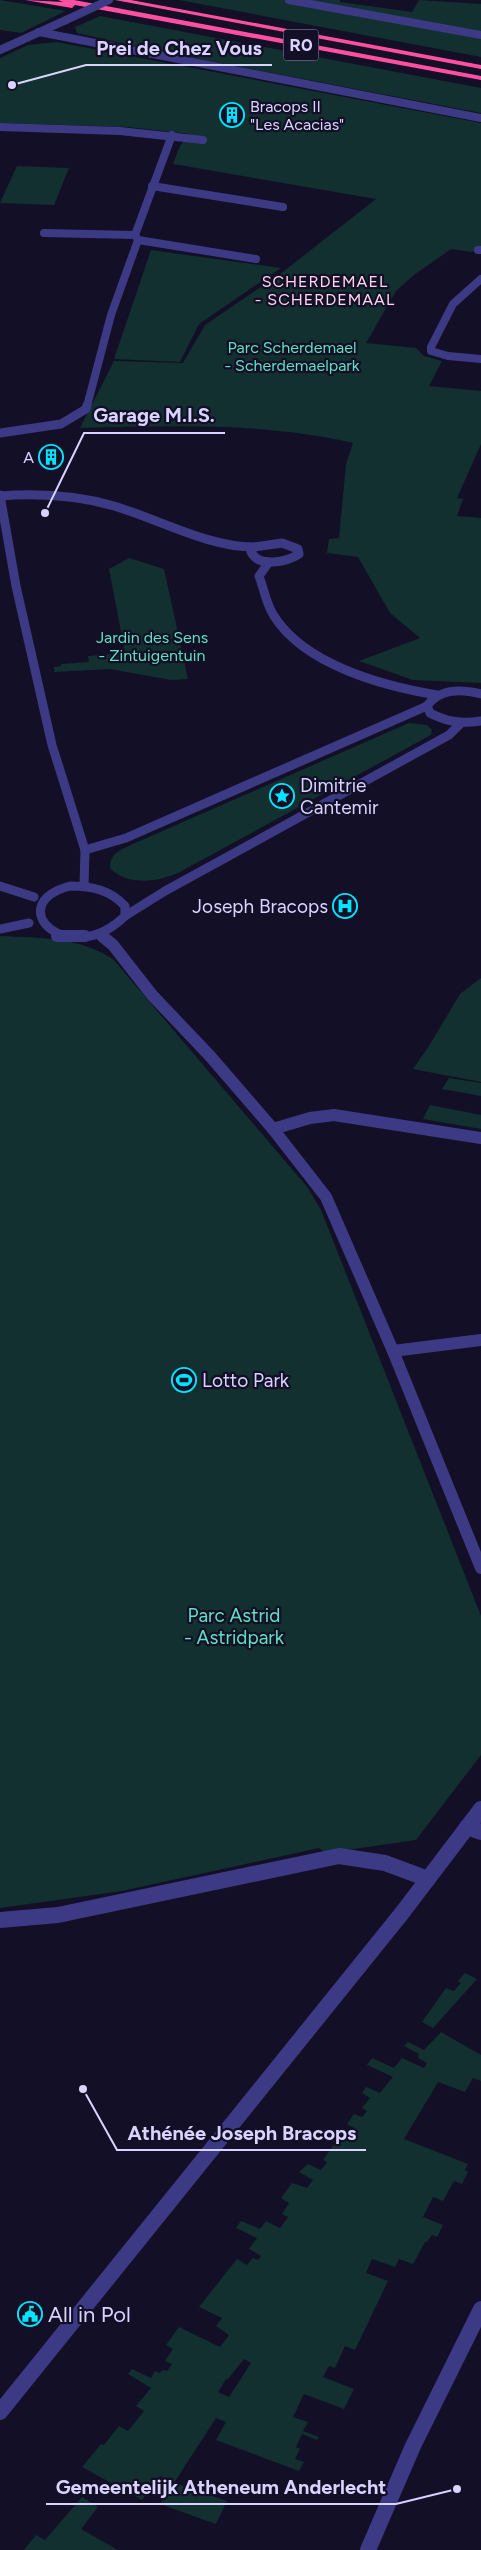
<svg xmlns="http://www.w3.org/2000/svg" width="481" height="2550" font-family="Figtree,sans-serif">
	<rect width="100%" height="100%" fill="#130f26"/>
	<!-- green -->
	<g fill="#12302f" fill-rule="evenodd">
		<path d="M0 0 66 11 21 33 0 30Z"/>
		<path d="M179 0H340V2L412 12 419 0 481 4V57Z"/>
		<path d="M100 16 481 88V113L147 49 77 33 75 27Z"/>
		<path d="M57 42 481 123V247L472 252 451 249 414 275 396 291 366 343 416 348 424 356 442 361 429 386 481 391V444L457 498 463 499 457 516 481 518V683L413 680 359 661 420 638 390 613 358 557 327 553 329 539 339 538 346 464 353 443C264 422 171 426 80 428L114 361 183 363 205 325 284 271 376 199 173 164 180 146 190 134 128 127 0 123V58L28 45Z"/>
		<path d="M17 166 69 168 54 205 0 203Z"/>
		<path d="M151 250 281 268 199 324 180 362 114 359Z"/>
		<path d="M129 558 164 569 188 679 171 680 110 669 54 672V667L61 666V664L89 662 88 656 125 653 109 569Z"/>
		<path d="M409 723 427 725 432 730 431 735 178 873C158 882 126 886 110 868 109 853 123 849 135 843Z"/>
		<path d="M0 936C39 938 79 937 113 959L308 1188 321 1210 481 1616V1755L416 1840 326 1853 319 1848 122 1891 0 1908Z"/>
		<path d="M481 978V1082L413 1069 429 1046 460 994Z"/>
		<path d="M449 1078 481 1083V1096L442 1089Z"/>
		<path d="M430 1105 481 1115V1129L423 1119Z"/>
		<path d="M465 1973 477 1979 433 2028 422 2022 446 1988 454 1991 461 1983 458 1981Z"/>
		<path d="M441 2032 481 2055V2081L473 2078 465 2092 438 2082 404 2139 468 2164 465 2170 468 2172 462 2184 454 2181 443 2201 433 2197 423 2217 443 2225 437 2237 432 2235 427 2242H425L413 2264 399 2259 395 2267 372 2259 366 2273 388 2281 355 2350 345 2346 335 2368 329 2366 323 2377 354 2389 344 2409 304 2394 293 2417 308 2422 303 2431 319 2437 317 2440 302 2434 296 2447 300 2449 295 2459 304 2462 299 2471 216 2440 226 2422 216 2418 174 2483 227 2501 216 2524 160 2504 173 2484 160 2476 142 2500 82 2467 101 2444 104 2445 119 2426 128 2431 144 2411 136 2406 151 2388 128 2374 132 2369 151 2378 155 2371 159 2373 163 2370 167 2371 172 2364 165 2361 173 2349 166 2345 179 2327 220 2347 229 2335 216 2326 222 2318 199 2307 237 2259 247 2265 253 2258 258 2260 261 2256 249 2249 257 2238 236 2228 241 2221 260 2229 266 2221 280 2228 288 2217 282 2214 289 2203 281 2198 292 2183 307 2188 313 2180 299 2172 308 2164 321 2170 327 2162 323 2160 335 2143 326 2138 337 2128 349 2134 354 2128 347 2124 354 2114 362 2117 367 2111 362 2108 370 2098 362 2093 366 2087 380 2093 393 2077 367 2065 372 2058 394 2068 402 2058 424 2068 427 2063 418 2058 419 2054 404 2046 408 2042 424 2050ZM244 2359 251 2363 229 2397 218 2392 226 2379H228Z"/>
		<path d="M82 2497 98 2507 81 2529 118 2550H24L36 2535 45 2540Z"/>
	</g>
	<g fill="none" stroke-linecap="round" stroke-linejoin="round">
		<!-- minor-far3 -->
		<g stroke="#3d3a85" stroke-width="8">
			<path d="M0 50 66 20"/>
			<path d="M0 127 120 131 203 140"/>
			<path d="M152 186 283 207"/>
			<path d="M44 233 135 235"/>
			<path d="M138 240 256 259"/>
			<path d="M478 250H481"/>
			<path d="M481 279 453 304 431 347V351L448 356 481 359"/>
			<path d="M87 406 111 315 138 240 135 235 172 135"/>
		</g>
		<!-- minor-far2 -->
		<g stroke="#3d3a85" stroke-width="9">
			<path d="M0 433 61 424 86 409 87 405"/>
			<path d="M0 495 16 586 52 745 85 850"/>
			<path d="M0 496C39 493 76 495 114 506 158 519 208 547 254 547"/>
			<path d="M282 543 298 549 299 554C287 562 259 568 251 552L254 547Z"/>
			<path d="M269 562 259 576C264 589 266 604 274 616 305 665 383 686 437 695"/>
			<path d="M0 886 34 897"/>
		</g>
		<!-- minor-far1 -->
		<g stroke="#3d3a85" stroke-width="12">
			<path d="M273 1129 326 1197 393 1351 481 1568"/>
			<path d="M393 1351 481 1340"/>
		</g>
		<!-- minor -->
		<g stroke="#3d3a85" stroke-width="16">
			<path d="M467 1827 481 1832"/>
			<path d="M0 1920 58 1915 339 1856 385 1863 428 1879"/>
			<path d="M0 2412 402 1913 481 1809"/>
			<path d="M368 2550 413 2446 481 2309"/>
		</g>
		<!-- tertiary-far2 -->
		<g stroke="#3d3a85" stroke-width="8">
			<path d="M289 0 481 35"/>
			<path d="M39 32 481 118"/>
		</g>
		<!-- tertiary-far1 -->
		<g stroke="#3d3a85" stroke-width="9">
			<path d="M427 706 430 713C447 722 462 724 481 721"/>
			<path d="M427 706C440 688 461 689 481 694"/>
			<path d="M70 886C92 886 110 890 125 906V916C69 971 0 905 70 886Z"/>
			<path d="M84 886 85 850 126 838 427 706"/>
			<path d="M125 916 165 891 449 735 461 723"/>
			<path d="M0 929 29 923"/>
			<path d="M99 934 103 938"/>
		</g>
		<!-- tertiary -->
		<g stroke="#3d3a85" stroke-width="12">
			<path d="M57 936H85"/>
			<path d="M102 936 113 945 152 995 210 1056 273 1129 310 1118 334 1115 481 1138"/>
		</g>
		<!-- motorway -->
		<g fill="#ff4fa3" fill-rule="evenodd">
			<path d="M25 0 63 2 58 0H74L481 76V80L75 5 72 8Z"/>
			<path d="M115 0H131L481 65V69Z"/>
		</g>
		<!-- minor-bridge -->
		<path stroke="#3d3a85" stroke-width="8" d="M66 20 109 0"/>
	</g>
	<!-- icons -->
	<defs>
		<symbol id="building-ring" viewBox="-11 -11 22 22"><circle r="9.5" fill="#130f26" stroke="#00e5ff" stroke-width="1.5"/><path d="M-4-6H4V6H1V3H-1V6H-4ZM-2.5-4.3h1.7v1.8h-1.7ZM.8-4.3h1.7v1.8H.8ZM-2.5-1h1.7V.8h-1.7ZM.8-1h1.7V.8H.8Z" fill="#00e5ff"/></symbol>
		<symbol id="sight-ring" viewBox="-11 -11 22 22"><circle r="9.5" fill="#130f26" stroke="#00e5ff" stroke-width="1.5"/><path d="M0-6L1.8-2.2L6-1.7L2.9 1.2L3.7 5.4L0 3.3L-3.7 5.4L-2.9 1.2L-6-1.7L-1.8-2.2Z" fill="#00e5ff"/></symbol>
		<symbol id="hospital-ring" viewBox="-11 -11 22 22"><circle r="9.5" fill="#130f26" stroke="#00e5ff" stroke-width="1.5"/><path d="M-5-5h3v3.5h4V-5h3V5h-3V1.5h-4V5h-3Z" fill="#00e5ff"/></symbol>
		<symbol id="stadium-ring" viewBox="-11 -11 22 22"><circle r="9.5" fill="#130f26" stroke="#00e5ff" stroke-width="1.5"/><path d="M0-5a6.5 5 0 1 0 0 10a6.5 5 0 1 0 0-10ZM-3.5-1.8h7v3.6h-7Z" fill="#00e5ff"/></symbol>
		<symbol id="civic-ring" viewBox="-11 -11 22 22"><circle r="9.5" fill="#130f26" stroke="#00e5ff" stroke-width="1.5"/><path d="M-.6-6.5H3V-4.5H.6V-3L4-1V1h2V6H-6V1h2V-1L-.6-3ZM-1.2 2.5V6h2.4V2.5Z" fill="#00e5ff"/></symbol>
	</defs>
	<g fill-rule="evenodd">
		<use href="#building-ring" x="218" y="101" width="28" height="28"/>
		<use href="#building-ring" x="37" y="443" width="28" height="28"/>
		<use href="#sight-ring" x="268" y="782" width="28" height="28"/>
		<use href="#hospital-ring" x="331" y="892" width="28" height="28"/>
		<use href="#stadium-ring" x="170" y="1366" width="28" height="28"/>
		<use href="#civic-ring" x="16" y="2300" width="28" height="28"/>
	</g>
	<g text-anchor="middle" dominant-baseline="central" stroke-width="4.5" stroke-linejoin="round" paint-order="stroke">
		<!-- far-poi labels -->
		<g font-size="16" fill="#d9d4ff" stroke="#130f26" text-anchor="start">
			<text x="250" y="106">Bracops II<tspan x="250" dy="18">"Les Acacias"</tspan></text>
			<text x="34" y="457" text-anchor="end">A</text>
		</g>
		<!-- far-neighbourhood labels -->
		<g font-size="16" letter-spacing="1" fill="#ffd6f0" stroke="#130f26">
			<text x="325" y="281">SCHERDEMAEL<tspan x="325" dy="18">- SCHERDEMAAL</tspan></text>
		</g>
		<!-- far-park labels -->
		<g font-size="16" fill="#5fe0c0" stroke="#130f26">
			<text x="292" y="347">Parc Scherdemael<tspan x="292" dy="18">- Scherdemaelpark</tspan></text>
			<text x="152" y="637">Jardin des Sens<tspan x="152" dy="18">- Zintuigentuin</tspan></text>
		</g>
		<!-- shield labels -->
		<rect fill="#130f26" stroke="#9e99be" stroke-width="1" x="283.5" y="29.5" width="35" height="31" rx="4"/>
		<g font-size="18" font-weight="bold" fill="#d9d4ff">
			<text x="301" y="45">R0</text>
		</g>
		<!-- poi labels -->
		<g font-size="19" fill="#d9d4ff" stroke="#130f26" text-anchor="start">
			<text x="300" y="785">Dimitrie<tspan x="300" dy="22">Cantemir</tspan></text>
			<text x="328" y="906" text-anchor="end">Joseph Bracops</text>
			<text x="202" y="1380">Lotto Park</text>
		</g>
		<!-- park labels -->
		<g font-size="19" fill="#5fe0c0" stroke="#130f26">
			<text x="234" y="1615">Parc Astrid<tspan x="234" dy="22">- Astridpark</tspan></text>
		</g>
		<!-- near-poi labels -->
		<g font-size="22" fill="#d9d4ff" stroke="#130f26" text-anchor="start">
			<text x="48" y="2314">All in Pol</text>
		</g>
	</g>
	<!-- callouts -->
	<path fill="none" stroke="#d9d4ff" stroke-width="2" d="M12 85L86 65H272M45 513L84 433H225M83 2089L117 2150H366M457 2489L396 2504H46"/>
	<g fill="#d9d4ff" stroke="#130f26" stroke-width="2">
		<circle cx="12" cy="85" r="5"/>
		<circle cx="45" cy="513" r="5"/>
		<circle cx="83" cy="2089" r="5"/>
		<circle cx="457" cy="2489" r="5"/>
	</g>
	<g font-size="20" text-anchor="middle" font-weight="bold" fill="#d9d4ff" stroke="#130f26" stroke-width="4.5" stroke-linejoin="round" paint-order="stroke">
		<text x="179" y="55">Prei de Chez Vous</text>
		<text x="154" y="422">Garage M.I.S.</text>
		<text x="242" y="2140">Athénée Joseph Bracops</text>
		<text x="221" y="2494">Gemeentelijk Atheneum Anderlecht</text>
	</g>
</svg>
